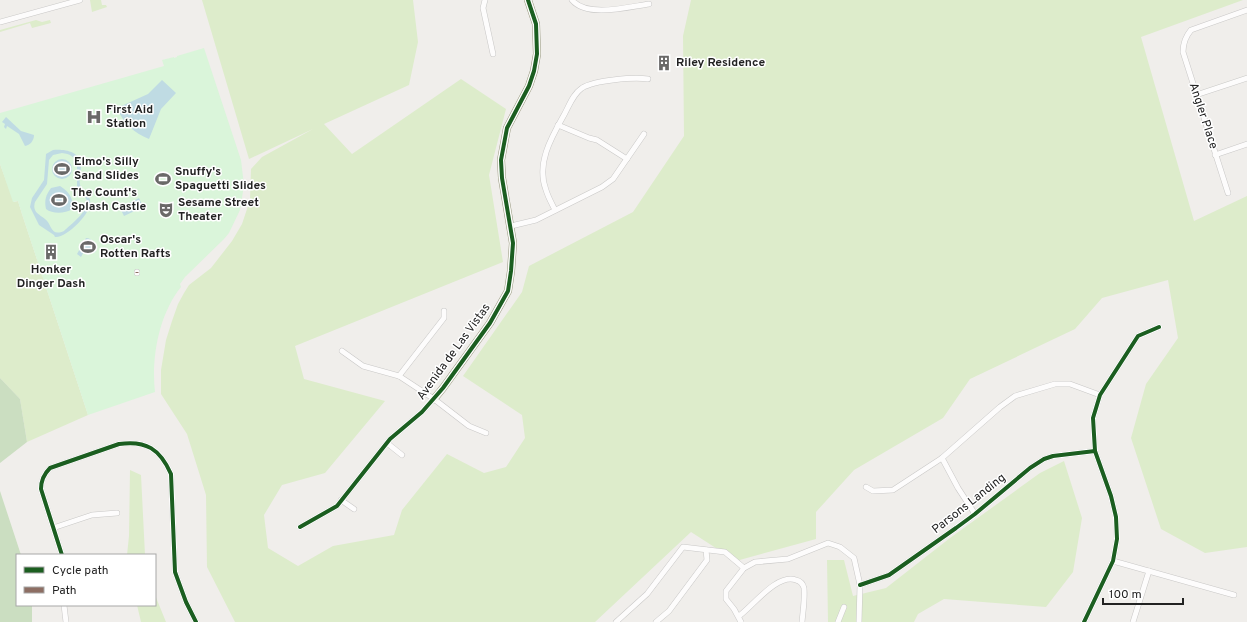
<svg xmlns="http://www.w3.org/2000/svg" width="1247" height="622" font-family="Overpass,sans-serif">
	<rect width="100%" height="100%" fill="#f0eeeb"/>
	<!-- grass -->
	<g fill="#ddeccb">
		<path d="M90 0H101L102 5H106L107 7 92 12Z"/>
		<path d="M202 0H413L418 42 409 85 324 124 352 154 461 79 506 109 489 175 503 262 295 346 304 379 385 401 325 473 282 485 264 515 268 548 298 566 333 546 394 535 402 510 447 454 484 473 506 467 525 438 522 415 463 376 522 292 529 266 633 212 684 136 683 36 691 0H1243L1141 37 1194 221 1247 196V547L1205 553 1161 529 1131 438 1146 384 1178 338 1168 280 1102 298 1075 329 970 379 943 418 854 470 816 512V539L736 561 691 532 595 622H235L207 567 206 495 187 434 161 394V370L166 340 172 321 178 304 184 293 189 285 211 268 232 241 242 224 250 200 251 169 262 157 313 129 249 159Z"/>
		<path d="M36 20 42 22 50 20 51 23 32 28 30 23 0 32V30Z"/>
		<path d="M0 164 14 202 18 201 22 214 88 415 27 442 20 399 0 378Z"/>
		<path d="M1064 461 1082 518 1073 572 1046 607 944 599 918 614 914 622H828L827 560H844L853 596 886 588 950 538 1040 473Z"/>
		<path d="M130 470 141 475 145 555H127L129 536Z"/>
		<path d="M155 595 166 622H141L137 605H155Z"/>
	</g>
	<!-- forest -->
	<g fill="#cbdec1">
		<path d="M0 378 20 399 27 442 0 463Z"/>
		<path d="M0 491 21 555H17V605H32V622H0Z"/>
	</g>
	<!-- park -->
	<path fill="#daf5da" d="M204 48 241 160 244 185 240 210 229 233 224 239 185 277 180 284 181 287C159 314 151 358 155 392L88 415 22 214 18 201 13 202 0 164V113L164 66 162 60 174 57V58L177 57V56Z"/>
	<!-- water -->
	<g fill="#bfdbe3" fill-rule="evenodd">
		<path d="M162 80 176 93 161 109 149 139C134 133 123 123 117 108L148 94Z"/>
		<path d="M6 117 21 131 34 135C34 141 30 145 25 146L19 134 7 126 6 129 4 127 5 124 2 122Z"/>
		<path d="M53 150C64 149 80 151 81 165 81 172 79 178 80 185 82 190 89 194 90 200 93 213 65 239 55 237L54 235 39 225 30 207 32 198 44 180 46 154ZM62 153C70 154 74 156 77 164V188C79 193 86 196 87 201 89 211 70 225 64 231 50 237 52 224 45 219 39 214 32 212 35 202L47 184 49 160 53 155Z"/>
		<circle cx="62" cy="169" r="10"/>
		<path d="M60 186C69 192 74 198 72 209 65 214 52 214 46 209 44 200 46 195 51 188Z"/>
		<path d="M139 198 143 207 124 216 120 208Z"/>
		<path d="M86 238C93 238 95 245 96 251L94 253 86 248 81 257 77 254Z"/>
	</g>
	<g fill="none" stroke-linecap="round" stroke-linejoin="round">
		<defs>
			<g id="street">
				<path d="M485 0 483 8 493 54"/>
				<path d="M572 0C587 18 628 7 649 4"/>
				<path d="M0 22 80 0"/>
				<path d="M1196 95 1247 78"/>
				<path d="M558 125 589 138 597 140 627 159"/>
				<path d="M1215 155 1247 144"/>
				<path d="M1228 193 1183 52C1183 43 1185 37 1191 30L1247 10"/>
				<path d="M555 210C552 204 548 197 546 190 536 164 551 138 564 115 569 106 573 94 582 88 595 80 634 77 648 79"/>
				<path d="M511 226 536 220 602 187 613 179 644 134"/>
				<path d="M137 273V272"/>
				<path d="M342 351 363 366 399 376 434 399 469 426 486 433"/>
				<path d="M399 376 444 318V311"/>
				<path d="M387 443 402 455"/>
				<path d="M942 458 958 488 975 514"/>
				<path d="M866 487 873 491 893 490 942 458 1000 407 1015 396 1055 384H1070L1100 395"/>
				<path d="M341 500 354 509"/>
				<path d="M300 527 337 506 390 439 422 412 434 399"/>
				<path d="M53 528 92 515 117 513"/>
				<path d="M62 555 41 489C41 481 44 474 50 468L119 444C146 440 160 449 171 474L175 572 186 602 196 622"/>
				<path d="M1113 561 1234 595"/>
				<path d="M860 585 889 575 956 528 975 514 1030 468 1044 459 1053 456 1095 451"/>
				<path d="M64 605 66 622"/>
				<path d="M739 616C753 606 777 573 796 580 800 581 803 584 804 588 805 599 803 611 802 622"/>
				<path d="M616 622 647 594 683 547 725 552 744 568"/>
				<path d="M656 622 669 611 707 560 706 550"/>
				<path d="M741 622 734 609 726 599V591L744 568 755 562 788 559 828 543 840 547 854 558 860 585 859 622"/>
				<path d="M838 622 844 607"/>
				<path d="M1084 622 1113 561 1117 539 1116 517 1111 496 1095 451 1093 418 1100 395 1138 336 1159 327"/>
				<path d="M1133 622 1149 571"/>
			</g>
			<path id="secondary" d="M434 399 443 388 490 323 508 291 511 271 513 243 502 178 501 160 507 128 529 86 534 71 537 54 536 24 528 0"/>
		</defs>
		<!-- street casing -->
		<use href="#street" stroke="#c9c8c7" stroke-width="6"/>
		<!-- secondary casing -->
		<use href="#secondary" stroke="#999a82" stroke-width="8"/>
		<!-- street -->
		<use href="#street" stroke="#fdfcfc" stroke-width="5"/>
		<!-- secondary -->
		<use href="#secondary" stroke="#f4f4ed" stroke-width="7"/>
		<!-- quiet -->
		<path stroke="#8d6e63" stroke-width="3" stroke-dasharray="6 3" stroke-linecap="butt" d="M137 273V272"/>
		<defs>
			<g id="cycleway">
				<path d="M300 527 337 506 390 439 422 412 443 388 490 323 508 291 511 271 513 243 502 178 501 160 507 128 529 86 534 71 537 54 536 24 528 0"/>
				<path d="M62 555 41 489C41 481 44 474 50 468L119 444C146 440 160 449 171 474L175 572 186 602 196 622"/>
				<path d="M860 585 889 575 956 528 975 514 1030 468 1044 459 1053 456 1095 451"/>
				<path d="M1084 622 1113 561 1117 539 1116 517 1111 496 1095 451 1093 418 1100 395 1138 336 1159 327"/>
			</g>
		</defs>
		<!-- cycleway casing -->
		<use href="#cycleway" stroke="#fff" stroke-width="6"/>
		<!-- cycleway -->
		<use href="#cycleway" stroke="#1b5e20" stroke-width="4"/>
	</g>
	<!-- icons -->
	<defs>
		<symbol id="building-bare" viewBox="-9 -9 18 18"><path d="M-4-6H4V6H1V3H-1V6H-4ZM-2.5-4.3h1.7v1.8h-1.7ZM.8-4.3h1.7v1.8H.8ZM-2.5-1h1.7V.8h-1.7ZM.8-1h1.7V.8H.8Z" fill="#6a6968" stroke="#fff" stroke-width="2.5" paint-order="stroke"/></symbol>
		<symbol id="hospital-bare" viewBox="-9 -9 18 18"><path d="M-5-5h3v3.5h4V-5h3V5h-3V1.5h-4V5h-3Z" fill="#6a6968" stroke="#fff" stroke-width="2.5" paint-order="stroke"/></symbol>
		<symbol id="stadium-bare" viewBox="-9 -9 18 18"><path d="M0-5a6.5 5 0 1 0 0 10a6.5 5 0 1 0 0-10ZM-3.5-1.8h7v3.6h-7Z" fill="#6a6968" stroke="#fff" stroke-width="2.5" paint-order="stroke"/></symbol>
		<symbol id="theatre-bare" viewBox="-9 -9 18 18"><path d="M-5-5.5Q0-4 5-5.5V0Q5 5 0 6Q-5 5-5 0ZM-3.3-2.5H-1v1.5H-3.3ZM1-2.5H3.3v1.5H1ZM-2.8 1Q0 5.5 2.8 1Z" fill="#6a6968" stroke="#fff" stroke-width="2.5" paint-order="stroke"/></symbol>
	</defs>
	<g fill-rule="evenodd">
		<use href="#building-bare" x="653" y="52" width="22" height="22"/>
		<use href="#hospital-bare" x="83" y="106" width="22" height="22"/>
		<use href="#stadium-bare" x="51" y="158" width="22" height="22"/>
		<use href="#stadium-bare" x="152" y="168" width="22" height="22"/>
		<use href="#stadium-bare" x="48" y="189" width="22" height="22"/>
		<use href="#theatre-bare" x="155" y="199" width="22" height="22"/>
		<use href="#stadium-bare" x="77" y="236" width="22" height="22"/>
		<use href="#building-bare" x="40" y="241" width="22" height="22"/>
	</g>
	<g text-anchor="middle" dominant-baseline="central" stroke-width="3" stroke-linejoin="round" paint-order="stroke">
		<!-- poi labels -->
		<g font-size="12" font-weight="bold" fill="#222" stroke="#fff" text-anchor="start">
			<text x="676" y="63">Riley Residence</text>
			<text x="106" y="110">First Aid<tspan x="106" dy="14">Station</tspan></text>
			<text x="74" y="162">Elmo's Silly<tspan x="74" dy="14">Sand Slides</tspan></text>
			<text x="175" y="172">Snuffy's<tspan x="175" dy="14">Spaguetti Slides</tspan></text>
			<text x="71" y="193">The Count's<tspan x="71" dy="14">Splash Castle</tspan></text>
			<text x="178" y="203">Sesame Street<tspan x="178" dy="14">Theater</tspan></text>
			<text x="100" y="240">Oscar's<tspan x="100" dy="14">Rotten Rafts</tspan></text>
			<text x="51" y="270" text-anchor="middle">Honker<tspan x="51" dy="14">Dinger Dash</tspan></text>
		</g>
		<!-- street labels -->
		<g font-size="12" fill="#222" stroke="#fff">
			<text transform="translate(1203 116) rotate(72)">Angler Place</text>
			<text transform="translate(454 352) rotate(-54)">Avenida de Las Vistas</text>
			<text transform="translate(969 504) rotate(-38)">Parsons Landing</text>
		</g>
	</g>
	<!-- legend -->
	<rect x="16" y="554" width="140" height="52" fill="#ffffff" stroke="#a7a7a7"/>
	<rect x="24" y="567" width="20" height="6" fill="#1b5e20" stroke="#a7a7a7"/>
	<text x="52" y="574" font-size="12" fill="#222222">Cycle path</text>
	<rect x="24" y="587" width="20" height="6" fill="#8d6e63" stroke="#a7a7a7"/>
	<text x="52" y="594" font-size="12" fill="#222222">Path</text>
	<!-- scale -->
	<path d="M1103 598v6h80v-6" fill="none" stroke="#222222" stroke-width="2"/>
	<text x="1109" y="598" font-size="12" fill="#222222" stroke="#ffffff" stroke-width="3" paint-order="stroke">100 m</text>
</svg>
